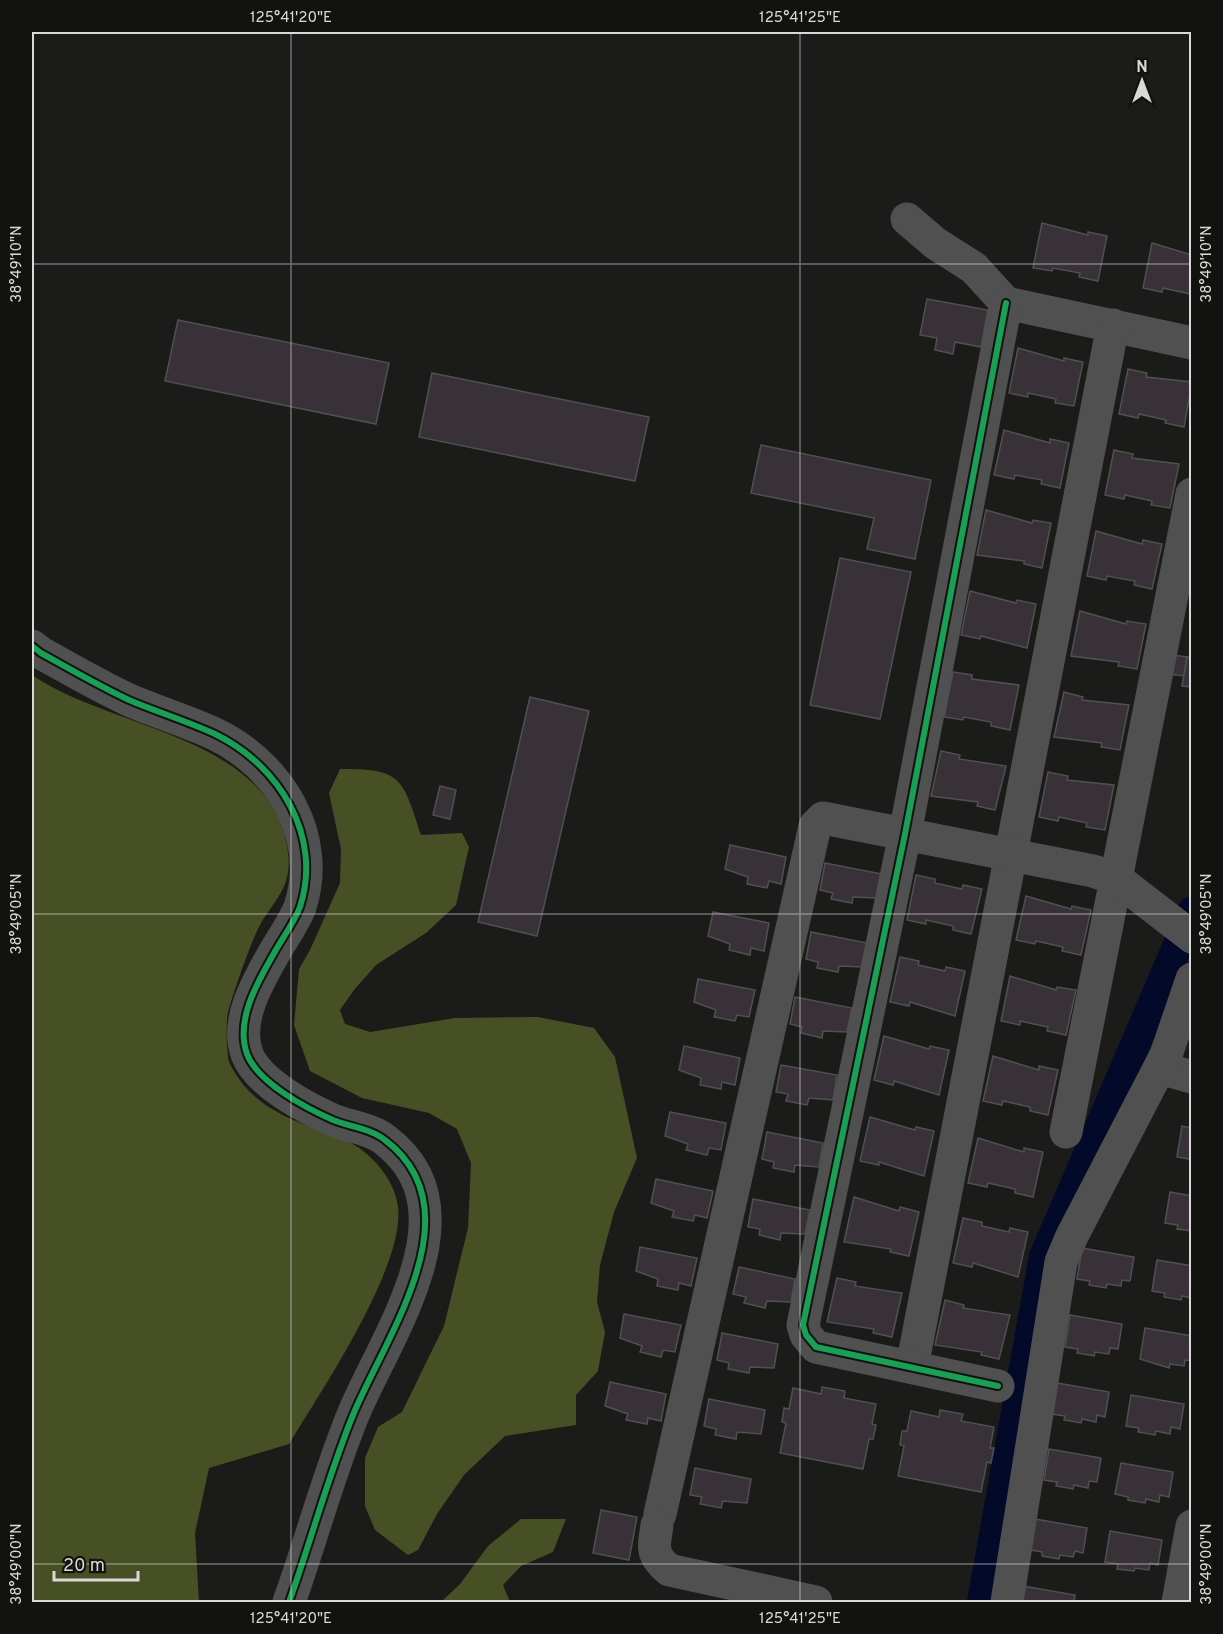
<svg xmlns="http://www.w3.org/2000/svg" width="1223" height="1634" font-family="Overpass,sans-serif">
	<rect width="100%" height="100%" fill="#1b1b1a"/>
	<!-- forest -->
	<g fill="#475024">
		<path d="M32 675C111 730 272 735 288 852 292 886 277 897 261 923 251 941 234 991 228 1012 226 1020 226 1057 230 1064 255 1113 298 1121 345 1140 370 1151 395 1179 398 1207 405 1267 321 1391 289 1444L209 1468 195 1533 199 1602H32Z"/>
		<path d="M340 769C402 768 403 779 421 835L462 833 469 847 456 905 426 933 376 965 354 990 340 1010 345 1024 370 1032 455 1018 538 1017 594 1028 615 1057 637 1158 614 1212 600 1265 597 1302 605 1332 598 1371 576 1395V1425L505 1436 464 1475 437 1514 418 1550 408 1555 375 1530 365 1506V1458L378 1427 402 1412 444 1326 468 1228 471 1163 457 1129 429 1113 362 1098 310 1071 294 1025 299 969 310 950 340 883 341 849 329 793Z"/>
		<path d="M521 1519H566L553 1552 521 1566 503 1585 510 1602H441L460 1584 488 1546Z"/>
	</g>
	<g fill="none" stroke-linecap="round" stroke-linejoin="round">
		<!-- canal -->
		<path stroke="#030929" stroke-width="30" d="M982 1602 1044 1257 1192 912"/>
	</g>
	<!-- building -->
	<g fill="#383238" stroke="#505050" stroke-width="1.5">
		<path d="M1042 223 1088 235V232L1107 236 1098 281 1079 277 1080 273 1053 268 1052 271 1033 268Z"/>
		<path d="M1152 243 1192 255V298L1190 294 1163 288 1162 292 1143 288Z"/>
		<path d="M927 299 988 310 981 347 955 342 953 354 935 350 937 338 920 335Z"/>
		<path d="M178 320 389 363 376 424 165 381Z"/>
		<path d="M1018 348 1064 361V358L1083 362 1074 406 1055 403 1056 399 1028 393V397L1009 393Z"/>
		<path d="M1128 369 1147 373 1146 377 1192 382 1184 427 1165 423 1166 420 1139 414 1138 418 1119 414Z"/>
		<path d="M432 373 649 417 635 481 419 437Z"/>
		<path d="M1004 430 1050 443V439L1069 443 1060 488 1041 484 1042 480 1015 475 1014 479 994 475Z"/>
		<path d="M761 445 931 480 915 559 867 549 874 518 751 493Z"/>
		<path d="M1114 450 1133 454 1132 458 1179 464 1170 508 1151 505 1152 501 1125 495 1124 499 1105 495Z"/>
		<path d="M986 510 1032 523 1033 520 1051 523 1042 568 1024 564V561L977 555Z"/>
		<path d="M1096 531 1142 544 1143 540 1162 544 1152 589 1134 585 1135 581 1107 576 1106 580 1087 576Z"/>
		<path d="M840 558 911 572 880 719 810 705Z"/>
		<path d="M970 591 1016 603 1017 600 1036 604 1027 648 981 636 980 639 961 635Z"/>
		<path d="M1080 611 1126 624 1127 621 1146 624 1137 669 1118 666 1119 662 1071 656Z"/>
		<path d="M1172 655 1187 657 1184 676 1169 674Z"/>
		<path d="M1187 657 1192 658V687L1182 686Z"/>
		<path d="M953 672 972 675V679L1019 685 1010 730 991 726V722L964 717 963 720 944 717Z"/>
		<path d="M1064 692 1083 697 1082 700 1129 705 1120 750 1101 747 1102 743 1054 737Z"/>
		<path d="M530 697 589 711 537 936 478 922Z"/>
		<path d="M941 751 960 755 959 759 1006 766 995 810 977 806 978 802 931 796Z"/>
		<path d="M1048 772 1068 776 1067 780 1114 785 1105 830 1086 827 1087 823 1059 817 1058 821 1039 817Z"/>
		<path d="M440 786 456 790 450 819 433 815Z"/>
		<path d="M730 845 786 857 781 884 769 881 767 888 747 884 748 877 725 869Z"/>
		<path d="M825 863 882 874 877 898 853 897 852 903 831 899 833 893 820 890Z"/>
		<path d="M916 875 935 879V883L962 889 963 885 982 889 971 934 953 930V926L926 920V924L907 920Z"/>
		<path d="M1026 896 1071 909 1072 906 1091 910 1081 955 1062 951 1063 947 1036 941 1035 944 1016 940Z"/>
		<path d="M713 912 769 923 764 951 751 948 750 955 729 950 730 944 708 936Z"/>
		<path d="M811 932 867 943 863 967 839 966 838 972 817 968 818 962 806 959Z"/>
		<path d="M900 957 919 961 918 965 945 971 946 967 965 971 955 1016 910 1002 909 1006 890 1002Z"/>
		<path d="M1010 976 1056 990 1057 987 1076 990 1066 1035 1047 1031 1048 1027 1020 1021V1025L1001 1021Z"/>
		<path d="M698 979 755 990 749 1017 737 1015 735 1021 714 1017 716 1010 694 1002Z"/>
		<path d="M795 997 852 1008 847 1032 823 1031 822 1038 801 1033 802 1027 790 1024Z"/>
		<path d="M884 1036 929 1049 930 1046 949 1050 939 1095 894 1081 893 1085 874 1080Z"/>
		<path d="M684 1046 740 1058 735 1085 722 1082 721 1089 700 1085 701 1078 679 1070Z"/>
		<path d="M993 1056 1039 1070V1066L1058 1070 1048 1115 1030 1111V1107L1003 1101 1002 1105 983 1101Z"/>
		<path d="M781 1065 837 1075 833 1100 809 1098 807 1105 786 1101 788 1094 776 1092Z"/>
		<path d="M670 1112 726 1123 721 1150 709 1148 707 1155 686 1150 688 1144 665 1136Z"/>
		<path d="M870 1117 915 1130 916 1127 934 1131 924 1176 879 1162V1165L860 1161Z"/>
		<path d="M1182 1126 1192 1128V1163L1189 1159 1177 1157Z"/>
		<path d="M767 1132 823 1143 819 1167 795 1165 794 1172 773 1168 774 1162 762 1159Z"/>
		<path d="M978 1138 1024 1152V1148L1043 1152 1033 1197 1015 1193V1189L988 1183 987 1187 968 1183Z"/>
		<path d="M656 1179 713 1191 707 1218 695 1215 693 1221 672 1217 674 1211 651 1203Z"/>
		<path d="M1170 1192 1192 1196V1231L1177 1229 1178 1225 1165 1223Z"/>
		<path d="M854 1197 899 1211 900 1207 919 1212 909 1256 890 1252 891 1249 844 1242Z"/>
		<path d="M753 1199 810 1210 805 1234 781 1233 780 1240 759 1235 760 1229 748 1227Z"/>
		<path d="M963 1218 982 1222V1226L1009 1232 1010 1228 1028 1232 1018 1277 973 1263 972 1267 953 1263Z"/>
		<path d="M640 1247 697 1258 691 1286 679 1283 678 1290 657 1286 658 1279 636 1271Z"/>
		<path d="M1082 1248 1134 1257 1130 1281 1122 1280 1121 1286 1107 1284 1106 1288 1089 1285 1090 1281 1077 1279Z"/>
		<path d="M1157 1260 1192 1266V1298L1182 1296 1181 1300 1164 1297 1165 1293 1152 1291Z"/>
		<path d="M739 1267 795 1279 791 1302 767 1301 765 1308 744 1303 746 1297 733 1294Z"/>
		<path d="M837 1278 856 1282 855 1286 902 1293 892 1337 873 1333 874 1329 827 1322Z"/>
		<path d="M945 1300 964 1305 963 1308 1010 1315 999 1359 981 1355 982 1352 935 1345Z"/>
		<path d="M624 1314 681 1325 675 1352 663 1350 661 1357 640 1352 642 1346 620 1338Z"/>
		<path d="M1070 1315 1122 1324 1118 1349 1110 1348 1109 1354 1095 1352 1094 1356 1077 1353 1078 1349 1065 1347Z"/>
		<path d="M1145 1328 1192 1336V1361L1185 1360 1184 1366 1170 1364 1169 1368 1140 1359Z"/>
		<path d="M722 1333 778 1344 774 1368 750 1367 749 1373 728 1369 729 1363 717 1360Z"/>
		<path d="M610 1382 666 1394 661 1421 648 1418 647 1424 626 1420 628 1414 605 1406Z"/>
		<path d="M1057 1383 1109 1392 1105 1417 1097 1415 1096 1422 1082 1419 1081 1423 1064 1420 1065 1416 1052 1414Z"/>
		<path d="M822 1387 845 1391 844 1398 876 1404 872 1424 876 1425 873 1439H869L863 1469 780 1453 786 1423 782 1422 784 1408 789 1409 793 1388 821 1394Z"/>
		<path d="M1131 1395 1184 1404 1180 1429 1171 1427 1170 1434 1156 1431 1155 1435 1138 1432 1139 1428 1126 1426Z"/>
		<path d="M709 1399 765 1410 761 1434 737 1432 736 1439 715 1435 716 1429 704 1426Z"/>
		<path d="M940 1410 963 1414 961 1421 994 1427 990 1448H994L991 1463 987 1462 981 1492 898 1476 904 1446 900 1445 902 1431H907L911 1411 939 1417Z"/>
		<path d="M1049 1449 1101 1458 1097 1482 1089 1481 1088 1488 1074 1485 1073 1489 1056 1486 1057 1482 1044 1480Z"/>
		<path d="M1121 1463 1173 1472 1169 1497 1160 1495 1159 1502 1146 1499 1145 1503 1128 1500V1497L1115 1494Z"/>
		<path d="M695 1468 751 1479 747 1503 723 1501 721 1508 700 1504 702 1497 690 1495Z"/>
		<path d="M601 1510 637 1517 629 1560 593 1553Z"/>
		<path d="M1035 1519 1087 1528 1083 1553 1075 1551 1073 1557 1060 1555 1059 1559 1042 1556V1552L1030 1550Z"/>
		<path d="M1110 1531 1162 1540 1158 1565 1150 1563 1149 1570 1135 1568 1134 1571 1117 1569 1118 1564 1105 1562Z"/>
		<path d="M1023 1586 1075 1595 1074 1602H1020Z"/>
	</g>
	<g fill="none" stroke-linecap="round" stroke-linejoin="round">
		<!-- minor -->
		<g stroke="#515050" stroke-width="33">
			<path d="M907 219 935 243 974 268 1006 303 1192 343"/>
			<path d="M32 646 41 653C70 669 99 686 129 700 157 712 187 721 215 734 279 765 323 836 300 907 294 923 281 940 273 955 257 983 235 1021 247 1054 258 1083 306 1108 333 1120 350 1127 372 1129 385 1140 478 1210 385 1337 353 1415 328 1476 311 1541 289 1602"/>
			<path d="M1160 1068 1192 1077"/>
			<path d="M1066 1132 1192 494"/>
			<path d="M912 1367 1113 325"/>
			<path d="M998 1386 816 1347 806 1335 803 1325 905 834 1006 303"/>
			<path d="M660 1514 815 826 823 818 1093 871 1117 879 1192 937"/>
			<path d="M657 1525C654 1547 650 1554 669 1570L816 1602"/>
			<path d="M1007 1602 1061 1262 1072 1236 1166 1055 1192 979"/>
			<path d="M1178 1602 1192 1526"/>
		</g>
		<defs>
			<g id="cycleway">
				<path d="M32 646 41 653C70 669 99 686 129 700 157 712 187 721 215 734 279 765 323 836 300 907 294 923 281 940 273 955 257 983 235 1021 247 1054 258 1083 306 1108 333 1120 350 1127 372 1129 385 1140 478 1210 385 1337 353 1415 328 1476 311 1541 289 1602"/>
				<path d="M998 1386 816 1347 806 1335 803 1325 905 834 1006 303"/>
			</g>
		</defs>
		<!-- cycleway casing -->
		<use href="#cycleway" stroke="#121210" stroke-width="10"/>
		<!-- cycleway -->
		<use href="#cycleway" stroke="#1a9f57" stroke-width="6"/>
	</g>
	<!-- ticks -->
	<path fill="none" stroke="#d9d9d8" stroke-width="1.5" stroke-opacity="0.45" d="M291 32V1602M800 32V1602M32 264H1192M32 914H1192M32 1564H1192"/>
	<!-- border -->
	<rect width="1223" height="1634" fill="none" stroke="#121210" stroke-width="66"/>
	<!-- north arrow -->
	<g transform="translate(1142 81)" stroke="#121210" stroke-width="4.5" paint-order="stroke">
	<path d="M0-4.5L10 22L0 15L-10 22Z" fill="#d9d9d8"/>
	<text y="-9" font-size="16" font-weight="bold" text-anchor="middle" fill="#d9d9d8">N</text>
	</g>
	<!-- scale -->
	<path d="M54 1571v9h84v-9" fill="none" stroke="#d9d9d8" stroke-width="3"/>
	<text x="63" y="1571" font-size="18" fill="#d9d9d8" stroke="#121210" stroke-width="4.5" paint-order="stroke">20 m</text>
	<rect x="33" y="33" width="1157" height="1568" fill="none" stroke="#d9d9d8" stroke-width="2"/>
	<g font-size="15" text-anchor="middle" fill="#d9d9d8">
		<text x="291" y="22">125°41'20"E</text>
		<text x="800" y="22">125°41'25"E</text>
		<text transform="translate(16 264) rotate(-90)" y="5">38°49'10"N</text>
		<text transform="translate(1206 264) rotate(-90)" y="5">38°49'10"N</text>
		<text transform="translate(16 914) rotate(-90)" y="5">38°49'05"N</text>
		<text transform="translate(1206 914) rotate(-90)" y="5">38°49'05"N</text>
		<text transform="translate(16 1564) rotate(-90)" y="5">38°49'00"N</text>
		<text transform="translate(1206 1564) rotate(-90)" y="5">38°49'00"N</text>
		<text x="291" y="1623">125°41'20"E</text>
		<text x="800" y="1623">125°41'25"E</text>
	</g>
</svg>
